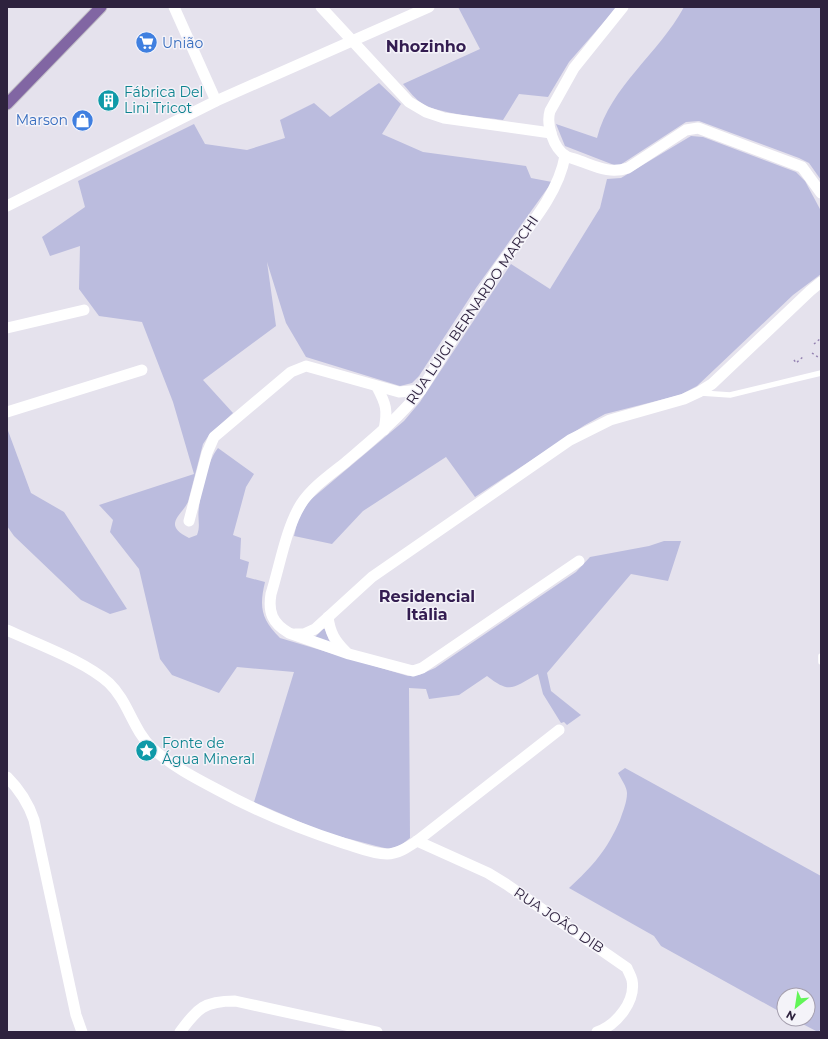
<svg xmlns="http://www.w3.org/2000/svg" width="828" height="1039" font-family="Montserrat,sans-serif">
	<rect width="100%" height="100%" fill="#e5e2ed"/>
	<!-- green -->
	<g fill="#bbbcde">
		<path d="M458 7H617L569 62 548 97 519 94 503 120C482 117 440 114 423 104 415 99 410 92 403 84L480 49Z"/>
		<path d="M684 7H821V180L809 163 799 158 699 121 686 122 620 165H614L565 146 556 124 597 138C611 85 658 55 684 7Z"/>
		<path d="M379 83 401 104 382 134 423 152 526 166 531 178 552 182 476 288 419 376 412 383 400 386 306 357 286 323 267 262 276 326 203 380 233 413 209 435 203 444 188 502C181 516 162 525 189 538L197 535C201 525 197 518 199 508 201 490 207 462 218 448L254 474 246 487 233 535 241 538 240 559 249 562 246 577 265 582C259 607 261 619 280 638L408 676 419 675 435 668 576 572 590 557 649 546 664 541H681L668 581 631 574 547 673 551 691 581 715 567 725 564 722 561 723 543 694 538 674C513 687 511 695 487 676L459 695 429 699 426 689 409 688 410 838 401 845 389 849 376 846 323 832 254 802 294 672 237 667 219 693 172 675 160 659 139 569 110 532 113 520 99 505 194 474 173 402 142 322 99 316 79 289 80 246 50 256 42 237 85 207 78 181 194 124 205 144 247 150 285 138 280 120 314 103 330 117Z"/>
		<path d="M691 136 703 137 796 172 805 181 821 211V274L793 295 697 386 680 395 605 414 585 425 475 497 446 457 363 511 332 544 294 536 298 519 309 501 404 421 420 402 511 264 550 289 600 208 607 179 621 178Z"/>
		<path d="M7 428 31 493 64 512 127 609 110 614 81 600 14 536 7 526Z"/>
		<path d="M323 629H325L329 640 333 645 314 638Z"/>
		<path d="M625 768 821 876V1029L818 1032 793 1019H808V995H784V1014L661 946 654 936 569 888C593 866 607 850 620 820 623 811 627 802 627 793 627 787 621 779 618 773Z"/>
	</g>
	<g fill="none" stroke-linecap="round" stroke-linejoin="round">
		<defs>
			<path id="primary" d="M7 104 101 7"/>
		</defs>
		<!-- primary casing -->
		<use href="#primary" stroke="#c0bdc5" stroke-width="13"/>
		<!-- path -->
		<g stroke="#9482b1" stroke-width="1.5" stroke-dasharray="2 3" stroke-linecap="butt">
			<path d="M814 344 821 338"/>
			<path d="M812 353 821 359"/>
			<path d="M794 360 796 363 804 356"/>
		</g>
		<!-- service -->
		<g stroke="#fff" stroke-width="5.5">
			<path d="M701 393 730 395 821 373"/>
			<path d="M821 656V662"/>
		</g>
		<!-- minor -->
		<g stroke="#fff" stroke-width="11">
			<path d="M174 7 216 101"/>
			<path d="M321 7 409 102 426 112 444 118 551 133"/>
			<path d="M623 7 574 68 550 111C546 124 553 148 566 156 569 158 576 159 580 161 597 167 610 174 628 168L686 130 698 128 802 167 821 193"/>
			<path d="M565 156C558 197 523 233 499 267 472 307 447 349 421 390 399 418 373 439 346 462 330 475 312 487 301 504 286 528 280 565 271 594 268 612 272 623 289 633L349 654 413 671 422 668 579 561"/>
			<path d="M7 206 216 101 429 7"/>
			<path d="M7 328 84 310"/>
			<path d="M377 387C386 404 388 410 384 430"/>
			<path d="M7 412 142 370"/>
			<path d="M189 521 207 453 214 437 291 372 306 366 399 392 421 390"/>
			<path d="M328 617C330 633 335 641 346 652"/>
			<path d="M7 630C37 644 85 661 109 683 128 701 133 730 152 748 172 766 195 778 218 790 258 812 300 829 343 843 357 847 372 854 387 854 398 854 408 847 417 841L559 730"/>
			<path d="M295 634H304L315 629 372 577 570 440 610 420 684 399 699 392 712 384 810 291 821 282"/>
			<path d="M7 777C20 790 28 802 34 820L76 1015 82 1032"/>
			<path d="M417 841 488 873 506 884 627 968C628 971 631 976 632 980 636 1001 617 1025 597 1032"/>
			<path d="M180 1032C198 1008 204 1001 235 1001L377 1032"/>
		</g>
		<!-- primary -->
		<use href="#primary" stroke="#8166a3" stroke-width="11"/>
	</g>
	<!-- icons -->
	<defs>
		<symbol id="supermarket-disc" viewBox="-11 -11 22 22"><circle r="9.5" fill="#3f7fe0" stroke="#f4f3f9"/><path d="M-6-5.5h2.5l.6 2H6L4.5 2H-2.5L-4.4-4H-6ZM-1.5 3.2a1.3 1.3 0 1 0 .1 0ZM3 3.2a1.3 1.3 0 1 0 .1 0Z" fill="#fff"/></symbol>
		<symbol id="building-disc" viewBox="-11 -11 22 22"><circle r="9.5" fill="#0f9aa8" stroke="#f4f3f9"/><path d="M-4-6H4V6H1V3H-1V6H-4ZM-2.5-4.3h1.7v1.8h-1.7ZM.8-4.3h1.7v1.8H.8ZM-2.5-1h1.7V.8h-1.7ZM.8-1h1.7V.8H.8Z" fill="#fff"/></symbol>
		<symbol id="shop-disc" viewBox="-11 -11 22 22"><circle r="9.5" fill="#3f7fe0" stroke="#f4f3f9"/><path d="M-5-2.5h2.3a2.7 3.5 0 0 1 5.4 0H5L5.5 6h-11ZM-1.5-2.5h3a1.5 2.3 0 0 0-3 0Z" fill="#fff"/></symbol>
		<symbol id="sight-disc" viewBox="-11 -11 22 22"><circle r="9.5" fill="#0f9aa8" stroke="#f4f3f9"/><path d="M0-6L1.8-2.2L6-1.7L2.9 1.2L3.7 5.4L0 3.3L-3.7 5.4L-2.9 1.2L-6-1.7L-1.8-2.2Z" fill="#fff"/></symbol>
	</defs>
	<g fill-rule="evenodd">
		<use href="#supermarket-disc" x="134" y="30" width="25" height="25"/>
		<use href="#building-disc" x="96" y="88" width="25" height="25"/>
		<use href="#shop-disc" x="70" y="108" width="25" height="25"/>
		<use href="#sight-disc" x="134" y="738" width="25" height="25"/>
	</g>
	<g text-anchor="middle" dominant-baseline="central" stroke-width="3" stroke-linejoin="round" paint-order="stroke">
		<!-- shop labels -->
		<g font-size="14" fill="#366cbe" stroke="#f4f3f9" text-anchor="start">
			<text x="162" y="43">União</text>
			<text x="68" y="120" text-anchor="end">Marson</text>
		</g>
		<!-- culture labels -->
		<g font-size="14" fill="#0d838f" stroke="#f4f3f9" text-anchor="start">
			<text x="124" y="92">Fábrica Del<tspan x="124" dy="16">Lini Tricot</tspan></text>
			<text x="162" y="743">Fonte de<tspan x="162" dy="16">Água Mineral</tspan></text>
		</g>
		<!-- street labels -->
		<g font-size="14" fill="#2e223e" stroke="#f4f3f9">
			<text transform="translate(472 310) rotate(-56)">RUA LUIGI BERNARDO MARCHI</text>
			<text transform="translate(559 920) rotate(34)">RUA JOÃO DIB</text>
		</g>
		<!-- quarter labels -->
		<g font-size="16" font-weight="bold" fill="#341d51" stroke="#f4f3f9">
			<text x="426" y="46">Nhozinho</text>
			<text x="427" y="596">Residencial<tspan x="427" dy="18">Itália</tspan></text>
		</g>
	</g>
	<!-- border -->
	<rect width="828" height="1039" fill="none" stroke="#2e223e" stroke-width="16"/>
	<!-- north arrow -->
	<g transform="translate(796 1007) rotate(210)"><circle r="19" fill="#f4f3f9" stroke="#a59fae"/>
	<path d="M0-3L7 15L0 10L-7 15Z" fill="#62f558"/>
	<text y="-6" font-size="11" font-weight="bold" text-anchor="middle" fill="#2e223e">N</text>
	</g>
</svg>
